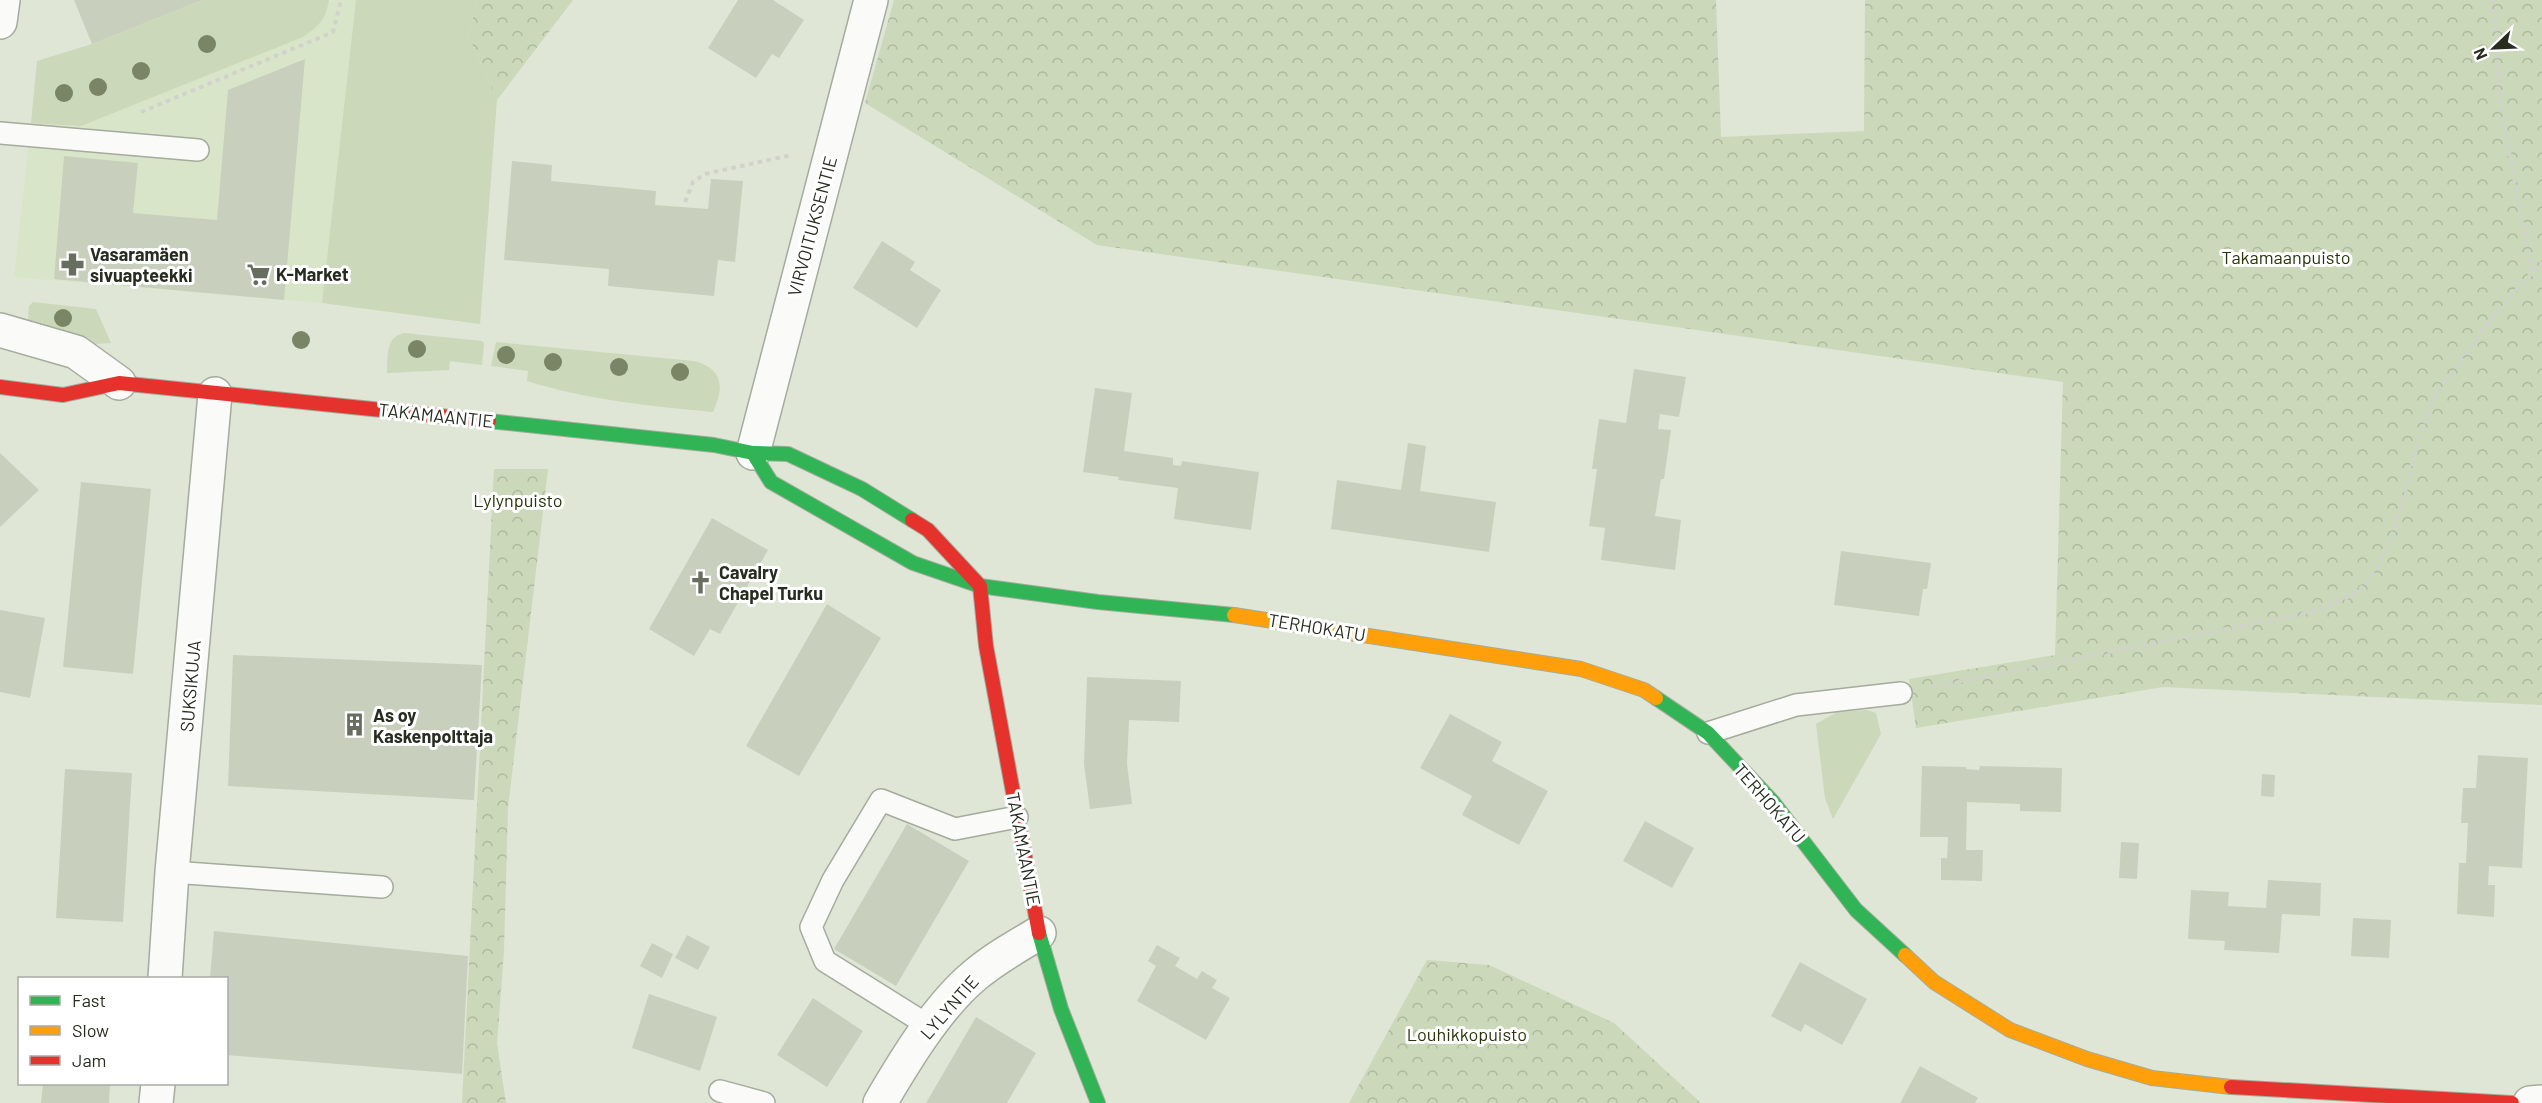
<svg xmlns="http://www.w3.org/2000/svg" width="2542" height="1103" font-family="Barlow,sans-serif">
	<defs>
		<pattern id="forest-crowns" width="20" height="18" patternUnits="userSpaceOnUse" patternTransform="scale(1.5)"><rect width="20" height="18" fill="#cbd8b9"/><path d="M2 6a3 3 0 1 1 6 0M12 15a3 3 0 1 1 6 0" fill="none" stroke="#aeba9f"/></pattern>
	</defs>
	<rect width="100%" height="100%" fill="#dfe6d5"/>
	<!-- built -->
	<path fill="#d9e5c8" d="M335 0H356L322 303 14 277 31 123Z"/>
	<!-- grass -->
	<g fill="#cbd8b9">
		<path d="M202 0H329C326 19 319 26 303 37L81 126 31 123 37 61 92 44Z"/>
		<path d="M356 0H478L468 35 497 100 480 324 322 303Z"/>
		<path d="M33 302 96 309 111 343 94 344 28 320 29 306Z"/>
		<path d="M404 333 482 341 484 344 482 365 450 361 449 370 387 373C388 357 385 337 404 333Z"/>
		<path d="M496 342 694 361C724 369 724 388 713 412 650 406 588 400 527 381L528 371 491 366Z"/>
		<path d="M1867 710 1876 713 1881 734 1833 819 1825 798 1816 724 1837 712Z"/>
	</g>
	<!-- forest -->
	<g fill="url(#forest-crowns)">
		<path d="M478 0H573L497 100 468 35Z"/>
		<path d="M894 0H1716L1721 137 1864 131 1865 0H2542V705L2163 687 1916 728 1909 679 2055 655 2063 382 1097 245 865 103Z"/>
		<path d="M494 469H548L508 808 504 951 497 1044 506 1103H462Z"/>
		<path d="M1427 960 1489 965 1614 1023 1701 1103H1349Z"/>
	</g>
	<!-- building -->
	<g fill="#c8d0bd">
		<path d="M74 0H202L92 44Z"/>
		<path d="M738 0H773L804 20 779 58 772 54 756 78 708 48Z"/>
		<path d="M305 59 284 300 54 279 64 156 138 163 133 213 217 220 228 90Z"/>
		<path d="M512 161 552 165 551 181 656 191 655 205 708 209 711 179 743 181 735 262 718 260 714 296 608 286 609 269 504 260Z"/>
		<path d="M882 241 915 262 910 270 941 290 917 328 853 288Z"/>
		<path d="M1634 369 1686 377 1679 417 1660 414 1658 429 1671 430 1664 479H1661L1655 516 1681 520 1675 570 1601 560 1605 528 1589 526 1597 469H1592L1599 419 1626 423Z"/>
		<path d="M1095 388 1132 393 1124 451 1173 458V465L1181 466 1182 461 1259 472 1251 530 1174 519 1178 488 1118 480 1119 477 1083 472Z"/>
		<path d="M1408 443 1426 446 1420 491 1496 502 1489 552 1331 529 1337 480 1401 490Z"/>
		<path d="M0 453 39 490 0 527Z"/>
		<path d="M81 482 151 489 133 674 63 667Z"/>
		<path d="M712 518 768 550 720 634 710 629 694 656 649 629Z"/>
		<path d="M1841 551 1931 563 1927 589H1923L1919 616 1834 605Z"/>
		<path d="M827 604 881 638 799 776 746 746Z"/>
		<path d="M0 610 45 618 30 698 0 692Z"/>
		<path d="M233 655 482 665 474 800 228 786Z"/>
		<path d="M1087 677 1181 681 1179 722 1129 720 1127 764 1132 804 1090 809 1084 764Z"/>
		<path d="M1450 714 1502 742 1492 761 1548 791 1519 845 1462 815 1472 796 1420 768Z"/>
		<path d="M2478 755 2528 758 2522 868 2489 866 2488 885H2495L2494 917 2457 914 2459 863H2466L2468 823H2461L2463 788H2476Z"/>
		<path d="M1922 766 1966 767V769L1979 770 1980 766 2062 768 2061 812 2020 811V804L1967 802 1966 850H1983L1982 881 1941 880V858H1947L1948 837H1920Z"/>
		<path d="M65 769 132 773 123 922 56 918Z"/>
		<path d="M2262 774 2275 775 2274 797 2261 796Z"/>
		<path d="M1645 821 1694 848 1672 888 1623 861Z"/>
		<path d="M907 824 969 861 896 986 834 949Z"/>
		<path d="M2121 842 2139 843 2137 879 2119 878Z"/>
		<path d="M2268 880 2321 883 2320 916 2282 914 2279 953 2224 950 2225 941 2188 939 2191 890 2229 892 2228 906 2266 908Z"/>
		<path d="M2353 918 2391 920 2389 958 2351 956Z"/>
		<path d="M214 931 468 956 462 1074 226 1055V978H210Z"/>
		<path d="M687 935 710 947 698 970 675 958Z"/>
		<path d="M652 943 673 954 662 978 640 966Z"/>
		<path d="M1157 945 1180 958 1175 966 1197 979 1202 971 1217 980 1212 988 1230 998 1206 1040 1137 1001 1156 966 1148 961Z"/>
		<path d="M1800 962 1867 999 1842 1045 1805 1024 1801 1032 1771 1016Z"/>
		<path d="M649 994 717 1017 700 1071 632 1048Z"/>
		<path d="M813 998 863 1031 827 1087 777 1055Z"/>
		<path d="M976 1017 1036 1053 1007 1103H926Z"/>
		<path d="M1920 1066 1978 1098 1975 1103H1900Z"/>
		<path d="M43 1084H110L109 1103H41Z"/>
	</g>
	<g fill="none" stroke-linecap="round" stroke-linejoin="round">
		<defs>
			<g id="lane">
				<path d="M0 133 198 150"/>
				<path d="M1708 733 1796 705 1901 693"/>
				<path d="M172 872 382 887"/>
				<path d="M929 1026 825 961 811 927 833 880 881 800 955 829 1017 817"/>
				<path d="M720 1091 764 1103"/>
			</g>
			<g id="street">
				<path d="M0 22 3 0"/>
				<path d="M0 330 76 352 119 383"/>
				<path d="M753 453 871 0"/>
				<path d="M165 978 172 872 215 394"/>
				<path d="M156 1103 158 1084"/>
				<path d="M880 1103C904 1062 937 1007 974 976 994 959 1017 946 1039 933"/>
				<path d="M2530 1103 2542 1102"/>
			</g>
			<g id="fast">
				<path d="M489 421 714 445 753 453 788 454 862 489 912 520"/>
				<path d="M753 453 771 482 913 563 980 586 1098 602 1234 615"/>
				<path d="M1656 698 1708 733 1773 802 1856 910 1905 955"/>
				<path d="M1039 933 1061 1009 1098 1103"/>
			</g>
			<g id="slow">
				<path d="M1234 615 1581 669 1644 690 1656 698"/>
				<path d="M1905 955 1934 982 2010 1030 2087 1059 2152 1078 2231 1087"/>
			</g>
			<g id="jam">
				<path d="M0 387 63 395 119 383 489 421"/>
				<path d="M912 520 928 530 980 586 986 646 1039 933"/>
				<path d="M2231 1087 2512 1103"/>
			</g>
		</defs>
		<!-- lane casing -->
		<use href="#lane" stroke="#a5ab9d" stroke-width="24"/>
		<!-- street casing -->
		<use href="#street" stroke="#a5ab9d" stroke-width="36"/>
		<!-- fast casing -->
		<use href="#fast" stroke="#a5ab9d" stroke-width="16"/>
		<!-- slow casing -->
		<use href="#slow" stroke="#a5ab9d" stroke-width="16"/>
		<!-- jam casing -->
		<use href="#jam" stroke="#a5ab9d" stroke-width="16"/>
		<!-- path -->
		<g stroke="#d0d2cc" stroke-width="4" stroke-dasharray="4.5 4.5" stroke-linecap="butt">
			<path d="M2494 0 2499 99 2532 272"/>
			<path d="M141 112 333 32 341 0"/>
			<path d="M685 202 693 182 705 174 792 155"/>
			<path d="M1931 687 2298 615C2317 609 2340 603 2357 591 2403 556 2407 448 2437 394 2444 383 2453 372 2461 361 2486 324 2511 295 2542 262"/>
		</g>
		<!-- lane -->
		<use href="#lane" stroke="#fafbf9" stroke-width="21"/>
		<!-- street -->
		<use href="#street" stroke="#fafbf9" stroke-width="33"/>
		<!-- fast -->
		<use href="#fast" stroke="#30b455" stroke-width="14"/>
		<!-- slow -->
		<use href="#slow" stroke="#ff9f0a" stroke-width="14"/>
		<!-- jam -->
		<use href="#jam" stroke="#e5322d" stroke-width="14"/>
	</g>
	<!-- trees -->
	<g fill="#7a8565">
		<circle cx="207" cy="44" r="9"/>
		<circle cx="141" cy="71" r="9"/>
		<circle cx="98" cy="87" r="9"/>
		<circle cx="64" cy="93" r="9"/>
		<circle cx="63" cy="318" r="9"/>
		<circle cx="301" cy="340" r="9"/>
		<circle cx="417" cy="349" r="9"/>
		<circle cx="506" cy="355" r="9"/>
		<circle cx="553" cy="362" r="9"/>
		<circle cx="619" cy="367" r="9"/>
		<circle cx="680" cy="372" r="9"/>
	</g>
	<!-- icons -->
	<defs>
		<symbol id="pharmacy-bare" viewBox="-9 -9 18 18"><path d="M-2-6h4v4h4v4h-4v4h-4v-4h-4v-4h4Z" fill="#676d5f" stroke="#fff" stroke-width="2.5" paint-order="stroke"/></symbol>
		<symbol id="supermarket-bare" viewBox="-9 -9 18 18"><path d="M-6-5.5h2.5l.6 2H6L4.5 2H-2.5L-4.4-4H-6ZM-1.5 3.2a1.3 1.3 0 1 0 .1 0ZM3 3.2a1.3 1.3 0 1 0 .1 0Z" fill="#676d5f" stroke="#fff" stroke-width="2.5" paint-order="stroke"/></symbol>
		<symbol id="church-bare" viewBox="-9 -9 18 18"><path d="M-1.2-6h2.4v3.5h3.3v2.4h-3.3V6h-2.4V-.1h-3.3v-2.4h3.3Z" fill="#676d5f" stroke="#fff" stroke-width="2.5" paint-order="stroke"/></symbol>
		<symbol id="building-bare" viewBox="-9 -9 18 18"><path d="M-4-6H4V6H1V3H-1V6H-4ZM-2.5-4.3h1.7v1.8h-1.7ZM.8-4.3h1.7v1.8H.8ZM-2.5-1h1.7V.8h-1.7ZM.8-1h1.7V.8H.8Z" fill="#676d5f" stroke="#fff" stroke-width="2.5" paint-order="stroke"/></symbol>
	</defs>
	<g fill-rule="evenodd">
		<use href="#pharmacy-bare" x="56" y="248" width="33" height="33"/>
		<use href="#supermarket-bare" x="242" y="258" width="33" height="33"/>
		<use href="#church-bare" x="684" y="566" width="33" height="33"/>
		<use href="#building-bare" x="338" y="708" width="33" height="33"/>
	</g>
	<g text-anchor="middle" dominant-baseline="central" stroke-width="6" stroke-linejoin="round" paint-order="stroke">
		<!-- street labels -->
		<g font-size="18" fill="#272c20" stroke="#fff">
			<text transform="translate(812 226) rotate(-75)">VIRVOITUKSENTIE</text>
			<text transform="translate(436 415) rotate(6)">TAKAMAANTIE</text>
			<text transform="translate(1317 627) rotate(9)">TERHOKATU</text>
			<text transform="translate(190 686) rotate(-85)">SUKSIKUJA</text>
			<text transform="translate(1770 803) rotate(49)">TERHOKATU</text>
			<text transform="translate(1024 849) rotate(79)">TAKAMAANTIE</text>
			<text transform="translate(949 1007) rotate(-49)">LYLYNTIE</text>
		</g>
		<!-- poi labels -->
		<g font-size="18" font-weight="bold" fill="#272c20" stroke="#fff" text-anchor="start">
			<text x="90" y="254">Vasaramäen<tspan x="90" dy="21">sivuapteekki</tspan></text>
			<text x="276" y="274">K-Market</text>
			<text x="719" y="572">Cavalry<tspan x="719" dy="21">Chapel Turku</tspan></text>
			<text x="373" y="715">As oy<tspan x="373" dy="21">Kaskenpolttaja</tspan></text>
		</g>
		<!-- park labels -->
		<g font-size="18" fill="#273509" stroke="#fff">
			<text x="2286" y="257">Takamaanpuisto</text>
			<text x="518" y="500">Lylynpuisto</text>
			<text x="1467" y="1034">Louhikkopuisto</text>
		</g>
	</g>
	<!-- legend -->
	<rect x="18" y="977" width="210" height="108" fill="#ffffff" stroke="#a9aba6" stroke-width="1.5"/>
	<rect x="30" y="996" width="30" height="9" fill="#30b455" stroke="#a9aba6" stroke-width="1.5"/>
	<text x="72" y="1007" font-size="18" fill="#272c20">Fast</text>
	<rect x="30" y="1026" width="30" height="9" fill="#ff9f0a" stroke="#a9aba6" stroke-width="1.5"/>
	<text x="72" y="1037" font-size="18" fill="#272c20">Slow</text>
	<rect x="30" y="1056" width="30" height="9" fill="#e5322d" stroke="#a9aba6" stroke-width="1.5"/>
	<text x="72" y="1067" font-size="18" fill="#272c20">Jam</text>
	<!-- north arrow -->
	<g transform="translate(2494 48) rotate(247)" stroke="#ffffff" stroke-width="4.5" paint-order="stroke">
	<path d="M0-4.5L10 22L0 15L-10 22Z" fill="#272c20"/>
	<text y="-9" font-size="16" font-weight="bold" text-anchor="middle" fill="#272c20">N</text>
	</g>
</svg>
